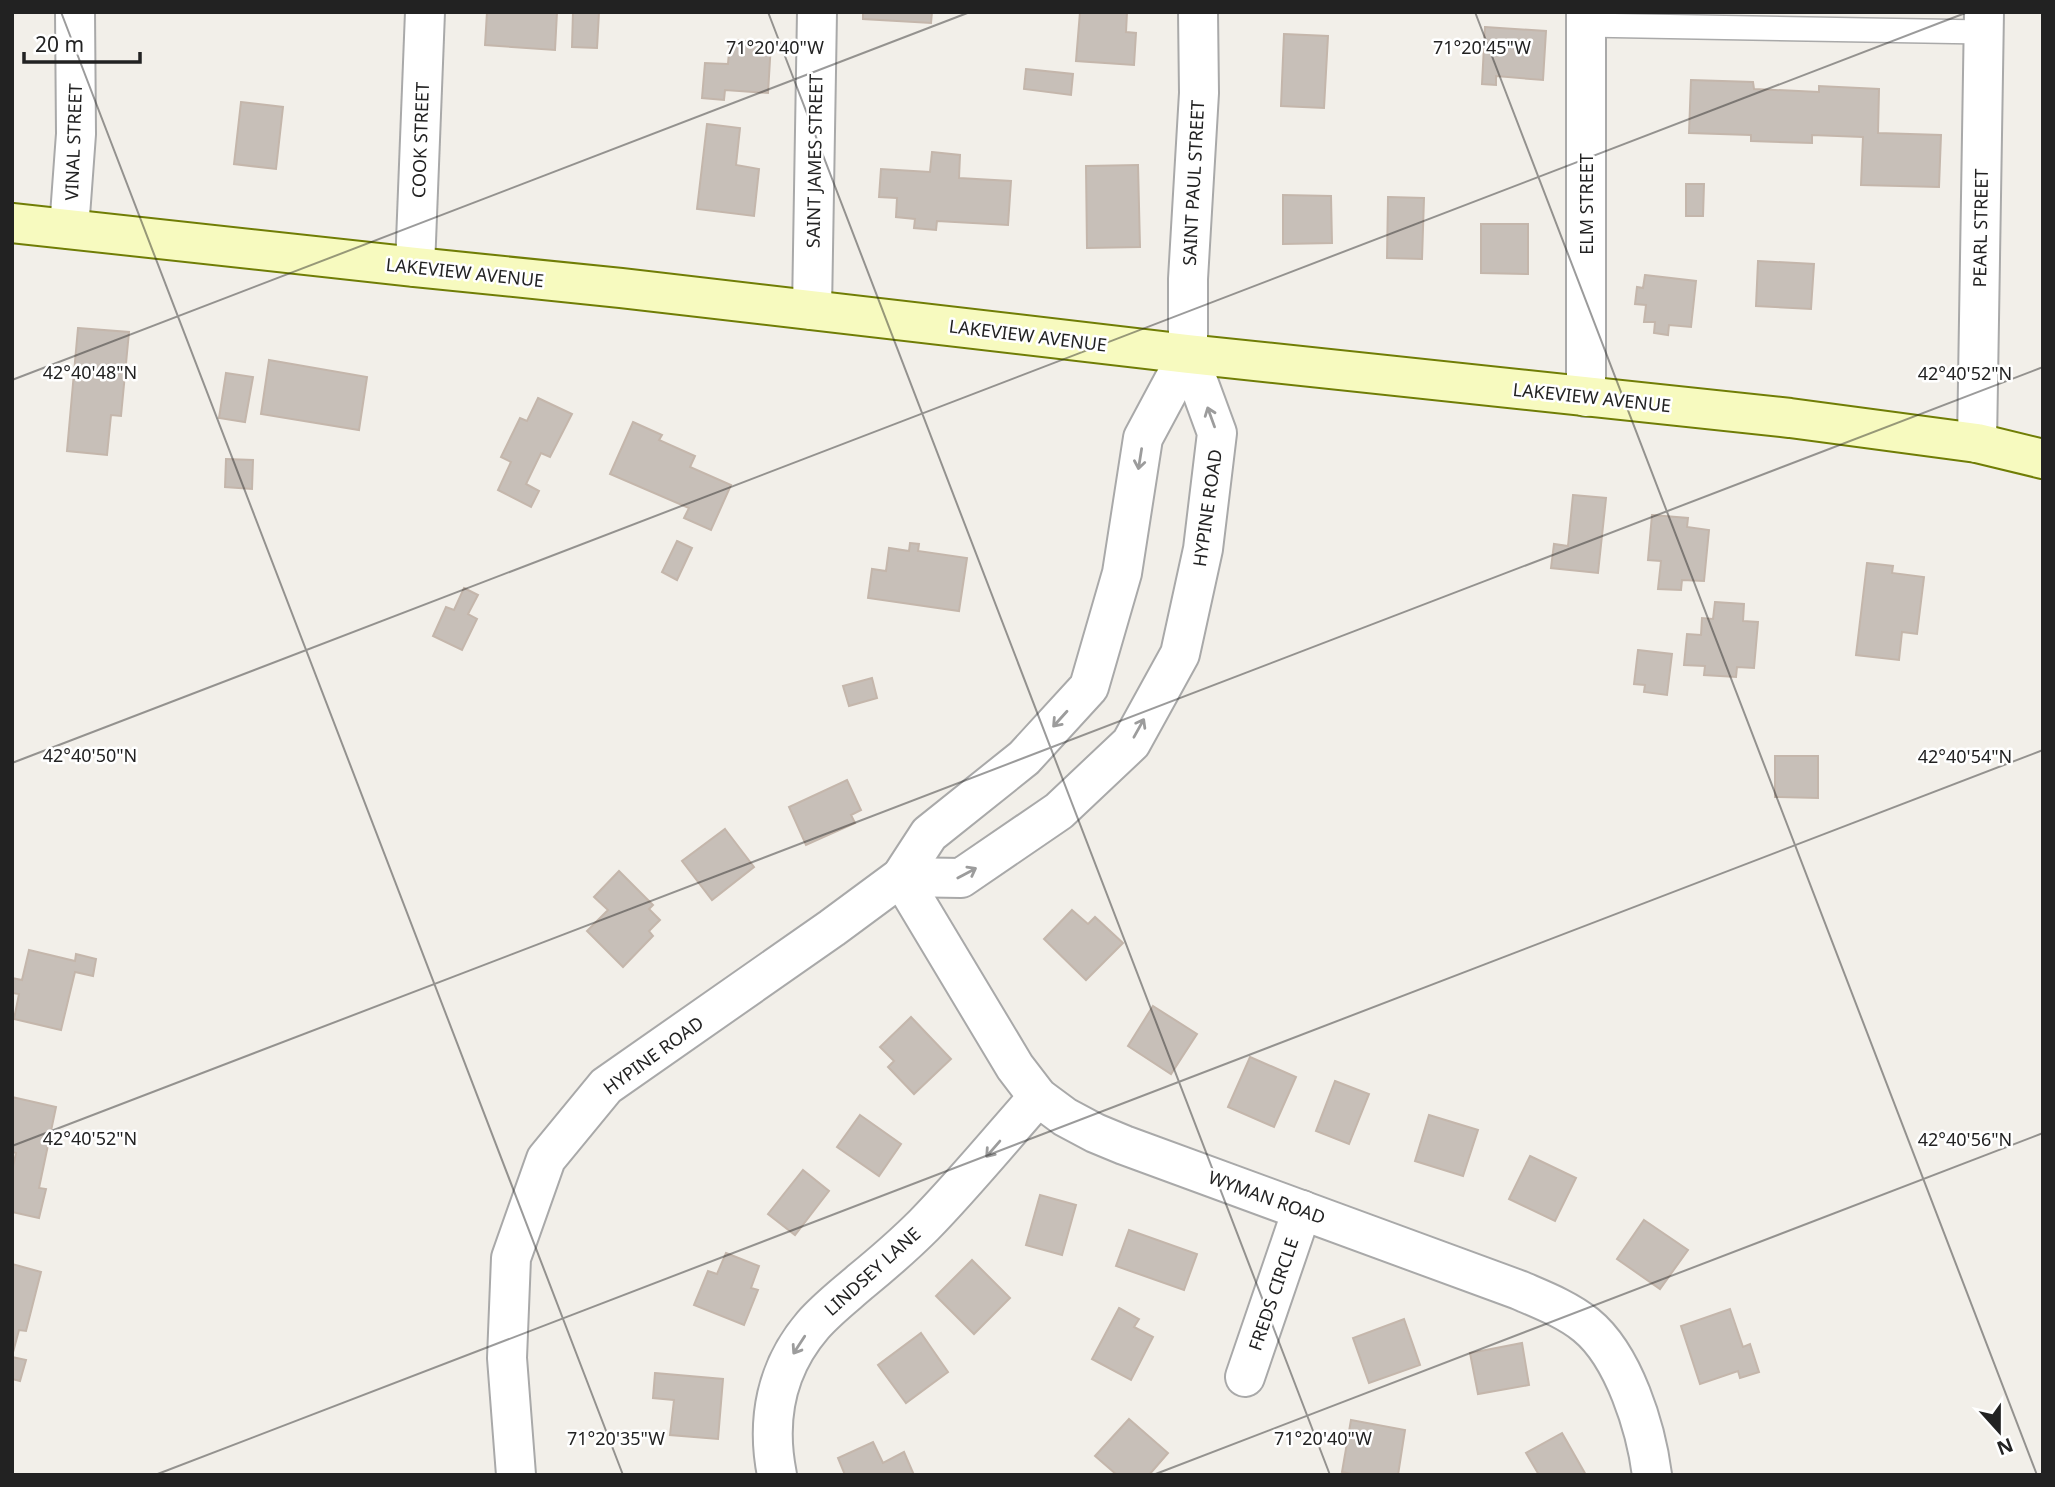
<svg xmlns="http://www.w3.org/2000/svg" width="2055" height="1487" font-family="'Noto Sans',sans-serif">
	<rect width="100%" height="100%" fill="#f2efe9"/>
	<!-- building -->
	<g fill="#c7bfb8" stroke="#c4b6ab" stroke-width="2">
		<path d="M487 12H557L555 50 485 45Z"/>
		<path d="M573 12H599L597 48 572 47Z"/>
		<path d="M863 12H932L931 23 863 19Z"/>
		<path d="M1080 12H1127L1126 32 1136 33 1134 65 1076 61Z"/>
		<path d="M1485 27 1546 31 1543 80 1496 76V85L1482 84Z"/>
		<path d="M1284 34 1328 36 1324 108 1281 106Z"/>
		<path d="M730 40 771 43 768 93 725 90 724 100 702 98 705 63 728 64Z"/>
		<path d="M1026 69 1073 74 1071 95 1024 89Z"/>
		<path d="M1691 80 1753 82 1754 89 1819 92V86L1879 89 1878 133 1941 135 1939 187 1861 185 1863 137 1812 135V143L1751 141V135L1689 133Z"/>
		<path d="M241 102 283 107 276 169 234 164Z"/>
		<path d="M707 124 740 128 736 165 759 169 754 216 697 209Z"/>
		<path d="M932 152 960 155 959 178 1011 181 1008 225 937 221 936 230 914 228 915 219 896 217 897 198 879 197 881 169 930 172Z"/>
		<path d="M1138 165 1140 247 1087 248 1086 166Z"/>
		<path d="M1686 184H1704L1703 216H1686Z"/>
		<path d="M1283 195 1331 196 1332 243 1283 244Z"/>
		<path d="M1388 197 1424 198 1422 259 1387 258Z"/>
		<path d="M1481 224H1528V274L1481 273Z"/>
		<path d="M1758 261 1814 264 1811 309 1756 306Z"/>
		<path d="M1645 275 1696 281 1691 327 1669 325 1668 335 1654 333 1655 322H1644L1646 305 1635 304 1637 287 1643 288Z"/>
		<path d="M78 328 129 332 121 416 111 415 107 455 67 451Z"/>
		<path d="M269 360 367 377 359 430 261 414Z"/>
		<path d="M226 373 253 377 245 422 219 418Z"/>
		<path d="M538 398 572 414 550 457 541 453 526 484 539 491 531 507 498 490 511 462 501 457 520 418 527 421Z"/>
		<path d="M633 422 662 435 659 440 695 456 690 467 731 485 711 530 684 518 689 508 610 474Z"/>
		<path d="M226 459 253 460 252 489 225 487Z"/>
		<path d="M1573 495 1606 498 1598 573 1551 568 1554 544 1568 546Z"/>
		<path d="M1652 515 1688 518 1687 527 1709 530 1704 581 1682 580 1681 590 1658 589 1661 561 1648 560Z"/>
		<path d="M677 541 692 548 677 580 662 572Z"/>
		<path d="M910 543 919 544 918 551 967 558 959 611 868 598 872 569 886 571 889 548 909 551Z"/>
		<path d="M1867 563 1893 566 1892 573 1924 577 1917 634 1902 632 1899 660 1856 655Z"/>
		<path d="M464 588 478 595 468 614 477 619 462 650 433 636 446 607 454 610Z"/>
		<path d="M1715 602 1744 604 1743 621 1758 622 1754 668 1737 667 1736 677 1704 675 1705 666 1684 665 1687 634 1701 635 1702 618 1713 619Z"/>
		<path d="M1638 650 1672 654 1667 695 1644 692 1645 685 1634 684Z"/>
		<path d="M872 678 877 698 849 706 843 686Z"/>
		<path d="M1775 756H1818V798L1775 797Z"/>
		<path d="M847 780 861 810 851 815 855 823 806 845 789 807Z"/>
		<path d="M725 829 754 867 712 900 682 861Z"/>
		<path d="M619 871 653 905 649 909 660 920 649 931 653 936 623 967 587 931 608 910 594 897Z"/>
		<path d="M1072 910 1088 924 1095 917 1123 943 1086 980 1044 939Z"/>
		<path d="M29 950 75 961 76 954 96 959 93 976 75 972 61 1030 14 1019 19 994 12 993V978L22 980Z"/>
		<path d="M1153 1006 1197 1034 1171 1074 1128 1046Z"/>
		<path d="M911 1017 951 1059 914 1094 888 1067 894 1061 880 1047Z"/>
		<path d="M1250 1057 1296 1077 1274 1127 1228 1107Z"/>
		<path d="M1335 1081 1369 1094 1349 1144 1316 1131Z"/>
		<path d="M12 1097 56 1107 39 1188 46 1189 39 1218 12 1212V1171L16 1153 12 1152Z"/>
		<path d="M860 1115 901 1144 879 1176 837 1147Z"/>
		<path d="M1429 1115 1478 1130 1463 1176 1415 1161Z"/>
		<path d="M1530 1156 1576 1178 1555 1221 1509 1199Z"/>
		<path d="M803 1170 829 1191 795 1235 768 1214Z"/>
		<path d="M1040 1195 1076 1205 1062 1255 1026 1245Z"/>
		<path d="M1644 1220 1688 1250 1660 1289 1617 1259Z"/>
		<path d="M1129 1230 1197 1254 1184 1290 1116 1266Z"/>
		<path d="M726 1253 759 1266 751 1288 758 1290 744 1325 694 1305 708 1271 717 1274Z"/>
		<path d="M972 1260 1010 1298 974 1334 936 1296Z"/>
		<path d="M12 1264 41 1272 26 1331 19 1330 12 1356Z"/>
		<path d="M1119 1308 1139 1319 1134 1327 1153 1337 1131 1380 1092 1359Z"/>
		<path d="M1730 1309 1743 1347 1750 1344 1759 1372 1740 1378 1738 1371 1700 1384 1681 1326Z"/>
		<path d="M1404 1319 1420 1365 1369 1383 1353 1338Z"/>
		<path d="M921 1333 948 1372 906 1403 878 1365Z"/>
		<path d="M1522 1343 1529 1385 1478 1394 1470 1353Z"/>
		<path d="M12 1357 26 1360 20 1381 12 1379Z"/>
		<path d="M655 1373 723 1379 718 1439 670 1435 674 1400 653 1398Z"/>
		<path d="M1129 1419 1168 1453 1149 1475H1117L1095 1456Z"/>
		<path d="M1351 1420 1405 1430 1398 1475H1356L1342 1472Z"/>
		<path d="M1562 1433 1586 1475H1539L1526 1453Z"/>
		<path d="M873 1442 883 1463 904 1452 914 1475H845L838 1458Z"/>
	</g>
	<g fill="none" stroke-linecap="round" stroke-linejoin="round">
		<defs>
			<path id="service" d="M1586 25 1983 32"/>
			<g id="minor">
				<path d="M69 229 76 134 75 12"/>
				<path d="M415 267 425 12"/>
				<path d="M812 310 817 12"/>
				<path d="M1586 397V12"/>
				<path d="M1977 443 1984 12"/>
				<path d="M901 877 961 878 1059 811 1131 743 1180 654 1203 549 1217 433 1188 354V279L1199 93 1198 12"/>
				<path d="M901 877 1015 1067 1038 1097 1065 1117 1095 1133 1124 1145 1519 1290C1542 1300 1566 1309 1586 1325 1624 1356 1646 1428 1652 1475"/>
				<path d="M1245 1377 1302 1210"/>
				<path d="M516 1475 507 1358 511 1258 546 1159 606 1086 832 928 901 877 929 834 1024 758 1089 687 1122 573 1143 438 1188 354"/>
				<path d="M777 1475C766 1420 776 1368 813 1325 827 1309 844 1296 860 1282 882 1264 904 1245 924 1225 964 1184 1000 1140 1038 1097"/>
			</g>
			<path id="secondary" d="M12 223 415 267 621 288 1188 354 1790 418 1977 443 2043 459"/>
		</defs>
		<!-- service casing -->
		<use href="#service" stroke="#a9a9a9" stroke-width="26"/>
		<!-- minor casing -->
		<use href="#minor" stroke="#a9a9a9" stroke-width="42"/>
		<!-- secondary casing -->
		<use href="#secondary" stroke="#707d05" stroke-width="42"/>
		<!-- service -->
		<use href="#service" stroke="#fff" stroke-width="23"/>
		<!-- minor -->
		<use href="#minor" stroke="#fff" stroke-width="38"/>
		<!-- secondary -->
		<use href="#secondary" stroke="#f7fabf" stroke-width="38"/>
	</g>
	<!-- one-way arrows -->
	<defs><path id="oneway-shaft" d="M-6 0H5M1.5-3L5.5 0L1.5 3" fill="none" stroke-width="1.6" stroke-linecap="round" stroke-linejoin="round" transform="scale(1.75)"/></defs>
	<g stroke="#9c9c9c">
		<use href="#oneway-shaft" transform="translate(1211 417) rotate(-110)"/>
		<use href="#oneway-shaft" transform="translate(1140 459) rotate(99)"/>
		<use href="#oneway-shaft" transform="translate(1060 719) rotate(132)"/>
		<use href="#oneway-shaft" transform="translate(1139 728) rotate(-61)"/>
		<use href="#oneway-shaft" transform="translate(967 873) rotate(-28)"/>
		<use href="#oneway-shaft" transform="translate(993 1149) rotate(131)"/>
		<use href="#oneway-shaft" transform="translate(799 1345) rotate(123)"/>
	</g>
	<!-- ticks -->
	<path fill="none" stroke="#222" stroke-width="2" stroke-opacity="0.45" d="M61 12 623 1475M768 12 1330 1475M1475 12 2037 1475M12 380 970 12M12 763 1968 12M12 1146 2043 367M155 1475 2043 750M1153 1475 2043 1133"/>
	<g text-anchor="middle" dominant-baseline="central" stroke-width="5" stroke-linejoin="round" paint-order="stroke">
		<!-- street labels -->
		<g font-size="18" fill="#222" stroke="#fff">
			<text transform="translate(420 140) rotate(-88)">COOK STREET</text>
			<text transform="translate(73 142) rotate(-88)">VINAL STREET</text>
			<text transform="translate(814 161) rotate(-89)">SAINT JAMES STREET</text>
			<text transform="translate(1193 183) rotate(-87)">SAINT PAUL STREET</text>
			<text transform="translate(1586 204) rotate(-90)">ELM STREET</text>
			<text transform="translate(1980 228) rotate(-89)">PEARL STREET</text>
			<text transform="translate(465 272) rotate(6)">LAKEVIEW AVENUE</text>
			<text transform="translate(1028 335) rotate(7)">LAKEVIEW AVENUE</text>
			<text transform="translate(1592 397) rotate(6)">LAKEVIEW AVENUE</text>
			<text transform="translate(1207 508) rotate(-82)">HYPINE ROAD</text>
			<text transform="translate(653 1055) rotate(-36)">HYPINE ROAD</text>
			<text transform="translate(1267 1197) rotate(20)">WYMAN ROAD</text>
			<text transform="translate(872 1271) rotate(-42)">LINDSEY LANE</text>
			<text transform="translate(1273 1294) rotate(-71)">FREDS CIRCLE</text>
		</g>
	</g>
	<g font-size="18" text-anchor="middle" fill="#222" stroke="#fff" stroke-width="5" stroke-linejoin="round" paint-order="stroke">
		<text x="775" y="54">71°20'40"W</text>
		<text x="1482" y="54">71°20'45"W</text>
		<text x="90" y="379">42°40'48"N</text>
		<text x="1965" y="380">42°40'52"N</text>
		<text x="90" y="762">42°40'50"N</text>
		<text x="1965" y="763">42°40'54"N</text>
		<text x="90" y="1145">42°40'52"N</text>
		<text x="1965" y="1146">42°40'56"N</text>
		<text x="616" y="1445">71°20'35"W</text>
		<text x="1323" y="1445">71°20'40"W</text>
	</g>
	<!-- border -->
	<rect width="2055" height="1487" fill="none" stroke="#222222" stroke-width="28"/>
	<!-- north arrow -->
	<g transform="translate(1999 1431) rotate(159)" stroke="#ffffff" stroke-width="5" paint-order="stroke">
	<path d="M0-5L12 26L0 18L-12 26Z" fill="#222222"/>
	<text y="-10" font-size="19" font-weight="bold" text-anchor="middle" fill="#222222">N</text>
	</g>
	<!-- scale -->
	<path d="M24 52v10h116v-10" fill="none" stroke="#222222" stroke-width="3.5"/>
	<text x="35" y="52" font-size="21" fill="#222222" stroke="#ffffff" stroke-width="5" paint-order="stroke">20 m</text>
</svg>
